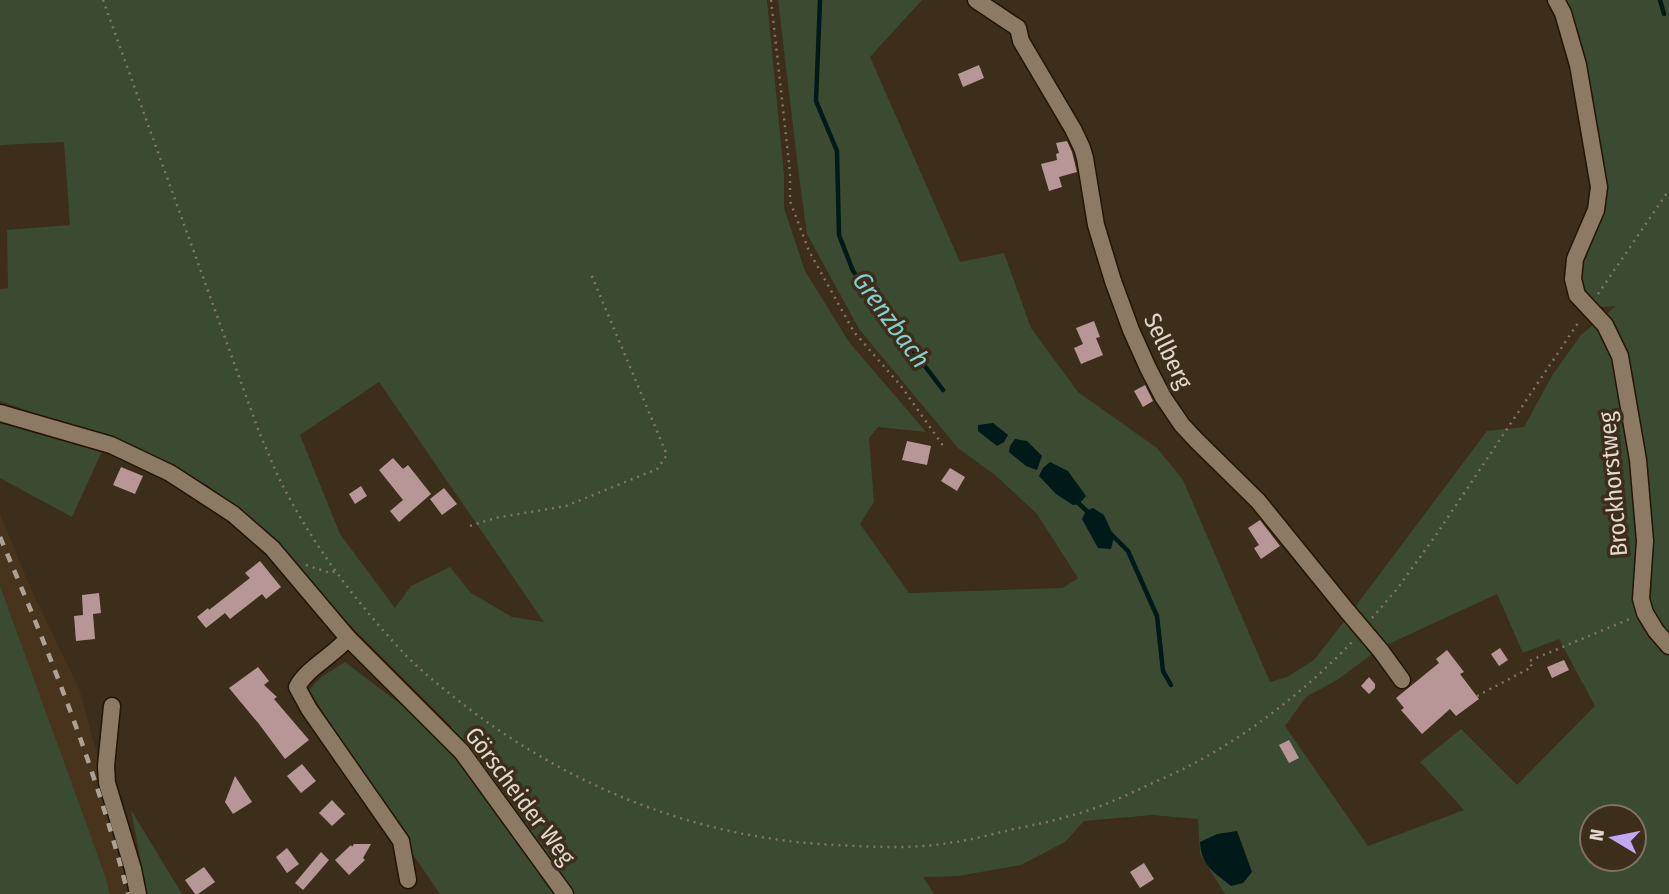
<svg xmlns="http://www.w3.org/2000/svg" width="1669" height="894" font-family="'Fira Sans Condensed',sans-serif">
	<rect width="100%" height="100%" fill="#3d2d1b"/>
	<!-- built -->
	<path fill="#48341c" d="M0 513 30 587 80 691 134 894H110L105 875 0 593Z"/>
	<!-- green -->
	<g fill="#3a4b32" fill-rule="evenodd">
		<path d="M0 0H767L784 175V208L805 271 849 342 926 432 878 427 869 438 874 502 860 524 909 593 1063 588 1078 578 1037 514 995 475 958 448 859 329 807 234 799 176 778 0H922L870 57 960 262 1004 253 1031 328 1078 392 1157 448 1183 480 1270 682 1287 677 1314 660 1346 619 1487 431 1524 427 1553 374 1581 335 1616 306 1601 307 1581 288V262L1601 216 1561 0H1669V894H1225L1200 854 1198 819 1152 815 1084 821 1065 842 1021 865 958 876 923 877 934 894H440L401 837 309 690 320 678 345 662 437 732 452 727 348 623 264 529 207 485 174 467 117 443 0 401V289L8 288 7 230 70 225 64 142 0 145ZM379 382 544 622 512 617 471 593 450 567 411 586 395 608 340 534 300 435ZM1497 594 1523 653 1559 639 1595 706 1517 785 1461 729 1420 762 1464 810 1368 846 1285 726 1306 697 1337 680 1382 647ZM1592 817H1634V859H1592Z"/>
		<path d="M0 415 103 449 72 517 0 478Z"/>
		<path d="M0 586 105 875 110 894H0Z"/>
		<path d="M131 810 182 894H147Z"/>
	</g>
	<!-- water -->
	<g fill="#001a1a">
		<path d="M993 423 1008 435 1004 442 997 446 978 431V425Z"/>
		<path d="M1015 439 1027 441 1042 456 1037 470 1026 466 1009 452 1010 446Z"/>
		<path d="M1050 462 1068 471 1086 496 1079 504 1073 505 1056 494 1039 476 1043 468Z"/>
		<path d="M1093 508 1104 515 1114 537 1111 549 1098 548 1082 519 1086 511Z"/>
		<path d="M1237 831 1252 872 1243 883 1231 886C1214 872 1201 866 1200 842L1217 834Z"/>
	</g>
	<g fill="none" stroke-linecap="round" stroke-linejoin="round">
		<!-- stream -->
		<g stroke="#001a1a" stroke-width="4.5">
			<path d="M820 0 816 101 837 151 839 235 853 271 943 390"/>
			<path d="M1660 0 1664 14"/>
			<path d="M1075 500 1089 513"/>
			<path d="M1111 534 1128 551 1157 616 1163 671 1171 685"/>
		</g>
	</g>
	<!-- building -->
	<g fill="#b69795">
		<path d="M979 65 984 78 963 87 958 74Z"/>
		<path d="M1067 141 1072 152 1077 172 1059 177 1062 187 1049 191 1041 164 1057 160 1056 154 1059 153 1056 143Z"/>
		<path d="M1094 321 1100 337 1096 338 1103 355 1081 364 1074 348 1083 344 1076 328Z"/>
		<path d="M1145 385 1153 401 1143 407 1134 391Z"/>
		<path d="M907 441 931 446 927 465 902 460Z"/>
		<path d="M393 458 403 469 408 465 431 494 399 522 390 511 403 500 379 470Z"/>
		<path d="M121 467 143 476 135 494 113 485Z"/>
		<path d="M950 468 965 477 957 491 941 481Z"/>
		<path d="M361 486 367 496 355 504 349 494Z"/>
		<path d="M444 488 457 504 442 515 430 499Z"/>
		<path d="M1260 520 1280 546 1261 559 1254 548 1259 545 1248 528Z"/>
		<path d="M260 561 281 587 266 599 262 594 230 619 225 613 206 628 197 617 208 608 209 610 250 578 245 573Z"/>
		<path d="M99 593 101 613 93 614 95 639 76 641 74 616 83 615 82 595Z"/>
		<path d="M1500 648 1508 660 1499 666 1491 654Z"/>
		<path d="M1447 650 1464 672 1460 674 1479 699 1456 716 1450 709 1422 734 1401 710 1404 708 1396 698 1439 663 1436 659Z"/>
		<path d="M1564 660 1569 670 1552 678 1547 667Z"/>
		<path d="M258 667 269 681 264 685 277 697 274 699 309 740 285 759 259 724 229 688Z"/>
		<path d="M1369 677 1375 684V688L1369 694 1361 686Z"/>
		<path d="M1289 740 1299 758 1289 763 1279 745Z"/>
		<path d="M302 764 316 781 301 793 287 776Z"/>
		<path d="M235 776 252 802 233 814 225 802Z"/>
		<path d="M332 800 345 814 332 826 319 813Z"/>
		<path d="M354 844H371L363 858 365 860 349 875 335 860 351 845 352 847Z"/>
		<path d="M287 848 299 864 287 873 276 857Z"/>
		<path d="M321 852 329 860 303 890 295 883Z"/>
		<path d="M1144 863 1154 879 1140 888 1130 872Z"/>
		<path d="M204 867 215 882 198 894H195L185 880Z"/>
	</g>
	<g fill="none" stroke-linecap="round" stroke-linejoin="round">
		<defs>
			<g id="minor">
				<path d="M976 0 1018 28 1021 41 1073 129 1082 148 1085 158 1096 225 1113 281 1131 330 1148 368 1163 397 1182 425 1196 440 1258 501 1348 612"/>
				<path d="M1556 0 1563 13 1578 65 1599 187 1596 210 1575 259 1573 279 1577 295 1605 325 1620 356 1638 460 1645 541 1641 599 1645 613 1656 631 1669 646"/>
				<path d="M0 413 111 445 170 473 233 514 272 548 348 638 462 752 565 894"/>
				<path d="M348 638C333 656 308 667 297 687L309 709 401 841 408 880"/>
				<path d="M1381 651 1402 680"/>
				<path d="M112 706 106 766 107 783 133 869 138 894"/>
			</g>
		</defs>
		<!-- minor casing -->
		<use href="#minor" stroke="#241504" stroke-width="19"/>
		<!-- path -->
		<g stroke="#827566" stroke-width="2.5" stroke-dasharray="2 5" stroke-linecap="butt">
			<path d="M103 0 259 432C265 446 271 460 277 474 308 538 351 596 399 648 418 669 441 687 464 705 572 788 699 839 837 845 874 847 913 849 949 843 971 840 993 834 1014 829 1034 825 1053 821 1073 815 1096 809 1118 799 1140 789 1154 782 1169 776 1183 769 1245 738 1304 692 1352 642"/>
			<path d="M771 0 790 172V201L809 251 854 332 901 386 944 447"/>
			<path d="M1598 294 1669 190"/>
			<path d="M470 526 495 518 566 506 657 469 667 455 591 274"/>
			<path d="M306 565 330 573 335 571"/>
			<path d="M1372 618 1397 589 1436 535 1580 320"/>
			<path d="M1477 696 1532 667 1529 661 1632 618"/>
		</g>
		<!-- minor -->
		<use href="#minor" stroke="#8c7a65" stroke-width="16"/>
		<!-- rail -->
		<path stroke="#aca193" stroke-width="4.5" stroke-dasharray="9 9" stroke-linecap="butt" d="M0 537C50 654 97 771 128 894"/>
		<defs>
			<path id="minor-bridge" d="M1348 612 1381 651"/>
		</defs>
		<!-- minor-bridge casing -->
		<use href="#minor-bridge" stroke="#241504" stroke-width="19" stroke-linecap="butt"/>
		<!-- minor-bridge -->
		<use href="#minor-bridge" stroke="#8c7a65" stroke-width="16"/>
	</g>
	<g text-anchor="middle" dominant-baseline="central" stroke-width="7" stroke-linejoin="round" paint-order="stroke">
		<!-- street labels -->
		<g font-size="24" fill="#e2d8cd" stroke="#3d2d1b">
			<text transform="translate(1168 351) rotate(64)">Sellberg</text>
			<text transform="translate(1613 484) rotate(-95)">Brockhorstweg</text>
			<text transform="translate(520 796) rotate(53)">Görscheider Weg</text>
		</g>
		<!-- water labels -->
		<g font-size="26" font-style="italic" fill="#82d0cf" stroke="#3d2d1b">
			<text transform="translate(891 320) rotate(54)">Grenzbach</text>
		</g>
	</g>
	<!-- north arrow -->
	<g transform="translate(1613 838) rotate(280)"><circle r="33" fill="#3d2d1b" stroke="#7f7162" stroke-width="2"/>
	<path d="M0-5L12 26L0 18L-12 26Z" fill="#c1a8f3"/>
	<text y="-10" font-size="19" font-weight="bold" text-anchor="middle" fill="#e2d8cd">N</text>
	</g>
</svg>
